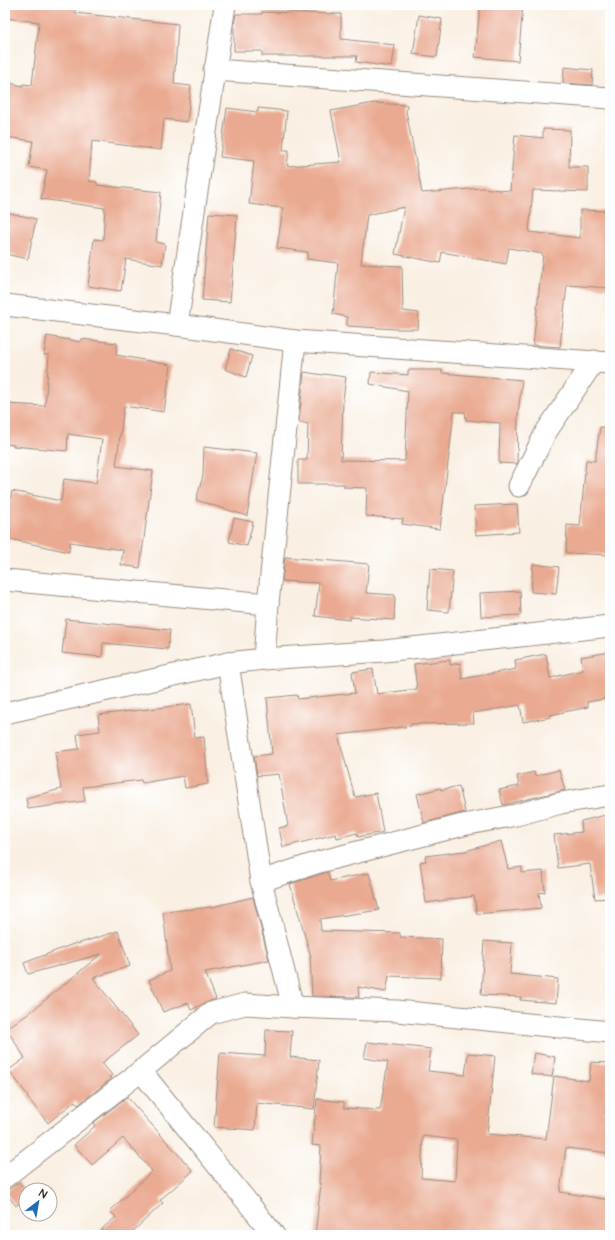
<svg xmlns="http://www.w3.org/2000/svg" width="615" height="1240" font-family="'Architects Daughter',sans-serif">
	<rect width="100%" height="100%" fill="#fff"/>
	<filter id="ink" filterUnits="userSpaceOnUse"><feTurbulence type="fractalNoise" baseFrequency=".025" numOctaves="2"/><feDisplacementMap in="SourceGraphic" scale="8" xChannelSelector="R" yChannelSelector="G"/><feConvolveMatrix kernelMatrix="1 2 1 2 8 2 1 2 1" color-interpolation-filters="sRGB"/></filter>
	<filter id="wash" filterUnits="userSpaceOnUse"><feTurbulence type="fractalNoise" baseFrequency=".012" numOctaves="4" result="noise"/><feDisplacementMap in="SourceGraphic" scale="16" xChannelSelector="R" yChannelSelector="G"/><feGaussianBlur stdDeviation="0.9" result="paint"/><feColorMatrix in="noise" values="0 0 0 0 0 0 0 0 0 0 0 0 0 0 0 0 0 1.4 0 .05"/><feComposite in="paint" operator="in"/></filter>
	<g filter="url(#wash)">
		<rect width="100%" height="100%" fill="#f9efe2"/>
		<g id="blocks">
			<!-- building -->
			<g fill="#eaaa92" fill-rule="evenodd">
				<path d="M5 5H76L75 13 178 24 174 84 191 86 187 122 164 119 161 150 92 141 89 181 97 182V185L161 192 156 242 165 244 162 265 126 259 121 291 88 286 94 239 103 240 105 208 41 199 47 170 29 167 33 141 5 137V82L23 86V84L32 85 39 22 5 18Z"/>
				<path d="M480 5H523L518 61 475 57Z"/>
				<path d="M262 12 341 14V39L395 45 392 67 356 62 357 56H262V51H234V25L236 14H262Z"/>
				<path d="M419 15 442 19 437 57 413 54Z"/>
				<path d="M564 67 593 70 592 85 563 83Z"/>
				<path d="M374 103 407 105 406 111 422 193 482 188 510 191 515 135 543 138V129L570 130 569 167H588V192L533 190 529 232 580 238V210L610 211V288L567 285 560 347 533 345 543 254 509 248 506 264 442 252 440 263 395 254 404 207 367 215 361 264 402 266 403 311 419 313 418 329H395L347 326V317L333 314 338 263 307 259 308 252 277 248 283 208 249 204 254 161 220 157 227 108 258 112V108L287 111 283 150H289L287 166 341 162 331 111Z"/>
				<path d="M5 212 36 219 28 259 5 254Z"/>
				<path d="M209 213 237 215 230 302 202 300Z"/>
				<path d="M47 336 81 342V339L117 343 116 355 171 365 164 412 124 406 116 466 153 471 140 568 121 565 123 550 70 542 69 552 5 538V523L12 491 61 501 64 479 96 483 102 439 68 434 67 451 13 446 14 445 5 444V404L45 406 49 355H44Z"/>
				<path d="M231 349 252 356 246 377 225 369Z"/>
				<path d="M408 370H442V373L522 380 518 415 517 464 499 463 500 423 466 420 465 412H454L440 529 402 524 403 519 366 516 367 488 344 487V484H298V460H307L308 424 299 422 304 372 323 375V374L346 377 343 400 341 460 405 461 408 391 370 384 371 372 408 375Z"/>
				<path d="M600 427 610 428V555L566 553 567 525 580 526 586 460 595 461Z"/>
				<path d="M204 447 257 453 247 516 196 500 203 476Z"/>
				<path d="M517 504 519 532 476 535 474 506Z"/>
				<path d="M234 518 253 522 247 546 229 542Z"/>
				<path d="M285 557 369 564 366 593 395 595 394 620 350 617V620L315 616 319 583 282 581Z"/>
				<path d="M533 564 559 567 556 594 531 592Z"/>
				<path d="M430 569 453 571 449 612 427 610Z"/>
				<path d="M520 591 521 615 481 617 480 593Z"/>
				<path d="M66 619 170 630 168 649 103 643 102 657 62 653Z"/>
				<path d="M610 652V698L587 702 588 707 550 715 551 717 523 722 520 705 473 713 474 723 411 724V726L338 735 355 797 376 793 383 832 358 837 357 833 337 838 336 834 283 847 279 828 288 826 279 774 257 776 254 756 272 754 267 698 297 695 298 699 355 693 352 672 373 669 377 694 417 689 414 664 450 660V665L460 663 462 679 516 669 515 660 546 654 550 678 583 670 581 657Z"/>
				<path d="M191 704 195 738 204 737 208 784 185 788 183 776 142 783 141 780 83 787 85 801 28 809 26 798 61 789 55 752 79 749 77 734 100 731 98 715Z"/>
				<path d="M559 770 565 790 503 805 499 790 519 786 517 776 534 772 535 776Z"/>
				<path d="M459 786 465 812 424 823 417 794 441 788V790Z"/>
				<path d="M610 814V898L595 899 590 864 558 868 554 835 582 832 581 821Z"/>
				<path d="M501 841 508 869 522 867V873L543 871 545 892 539 893 541 908 477 914 474 896 426 903 420 862 426 861 425 856 465 851Z"/>
				<path d="M328 872 330 881 369 873 379 910 320 919 321 931 400 933V937L442 939 441 978 389 976 386 992 358 987 359 997 312 996 310 957H311L290 884Z"/>
				<path d="M253 897 269 960 205 972 216 999 208 1002 191 1010 188 1003 163 1012 149 980 170 971 163 912 212 907Z"/>
				<path d="M118 931 130 966 93 978 138 1035 102 1063 112 1075 109 1077 111 1079 78 1105 75 1101 48 1123 27 1097 28 1096 9 1070 25 1058 6 1028 27 1015 101 954 28 974 24 963 76 943 77 944Z"/>
				<path d="M484 941 512 943 510 974 558 979 556 1003 520 1000 521 997 481 995Z"/>
				<path d="M266 1030 292 1031 290 1057 319 1060 314 1109 257 1103 255 1130 214 1127 220 1053 265 1056Z"/>
				<path d="M367 1042 431 1049 428 1071 465 1075 468 1053 495 1056 487 1134 546 1139 554 1076 589 1081 591 1062 609 1063 605 1114H610V1153L566 1148 560 1192 610 1200V1235H315L321 1184H319L321 1146 312 1145 317 1099 344 1102V1108L380 1110 388 1062 364 1058ZM423 1136 457 1140 455 1181 421 1178Z"/>
				<path d="M534 1053 555 1057 552 1077 531 1074Z"/>
				<path d="M127 1097 193 1171 160 1200 163 1203 129 1235H95L116 1217 110 1211 152 1171 123 1138 92 1165 74 1145 95 1126 93 1123Z"/>
				<path d="M19 1182 26 1191V1198L16 1206 5 1192Z"/>
			</g>
		</g>
	</g>
	<g filter="url(#ink)">
		<use href="#blocks" fill-opacity="0" stroke="#9a8c80" stroke-width="1"/>
		<g fill="none" stroke-linecap="round" stroke-linejoin="round">
			<defs>
				<g id="minor">
					<path d="M214 70 610 98"/>
					<path d="M5 305 177 325 295 341 610 363"/>
					<path d="M177 325 225 5"/>
					<path d="M519 486 546 432 594 361"/>
					<path d="M5 580 268 604"/>
					<path d="M264 659 268 604 295 341"/>
					<path d="M228 663 261 881 293 1007"/>
					<path d="M5 713 228 663 264 659 384 651 610 626"/>
					<path d="M261 881 319 862 463 825 516 815 561 803 610 795"/>
					<path d="M141 1071 274 1235"/>
					<path d="M5 1177 141 1071 211 1013 245 1004 293 1007 397 1011 610 1032"/>
				</g>
			</defs>
			<!-- minor casing -->
			<use href="#minor" stroke="#9a8c80" stroke-width="23"/>
			<!-- minor -->
			<use href="#minor" stroke="#fff" stroke-width="21"/>
		</g>
	</g>
	<!-- margin -->
	<rect width="615" height="1240" fill="none" stroke="#fff" stroke-width="20"/>
	<!-- north arrow -->
	<g transform="translate(38 1202) rotate(31)"><circle r="19" fill="#ffffff" stroke="#b1aaa5"/>
	<path d="M0-3L7 15L0 10L-7 15Z" fill="#1f6fb2"/>
	<text y="-6" font-size="11" font-weight="bold" text-anchor="middle" fill="#3b2a1e">N</text>
	</g>
</svg>
